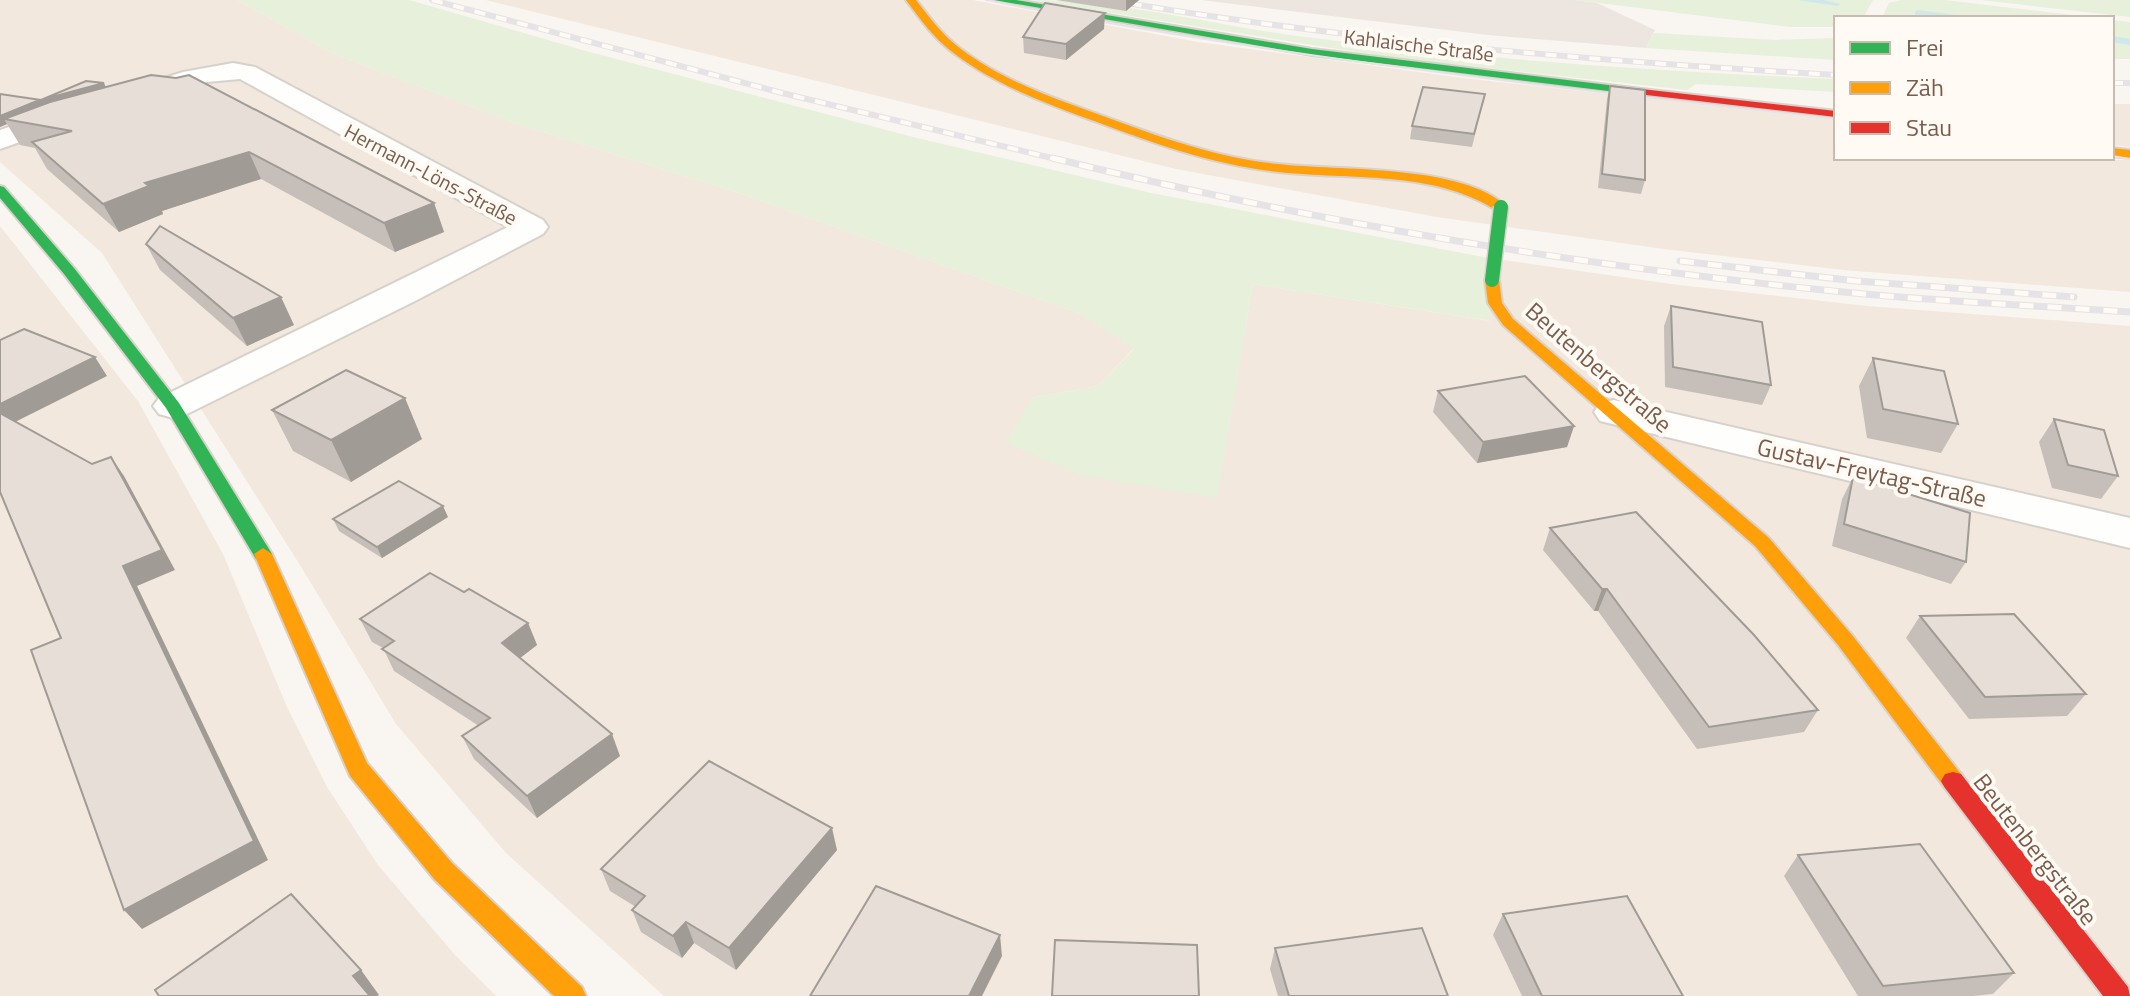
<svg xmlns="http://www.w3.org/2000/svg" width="2130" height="996" font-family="'Titillium Web',sans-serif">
	<rect width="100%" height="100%" fill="#f9f5f0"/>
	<!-- residential -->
	<g fill="#f2e8de">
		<path d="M0 0H237L334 54 517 124 739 193 1081 314 1134 348 1098 386 1031 398 1217 497 1253 284 1490 321 1483 257 1671 284 1867 306 2130 326V996H664L506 853 396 724 300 565 102 253 0 162Z"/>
		<path d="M486 0H973L1198 42 1463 78 1836 120V158L2130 160V292L1843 270 1664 249 1437 217 1176 169Z"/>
		<path d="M2112 104H2130V147L2112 145Z"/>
		<path d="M0 226 138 401 223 554 287 707 327 787 378 865 455 955 496 996H0Z"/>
	</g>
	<!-- industrial -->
	<path fill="#ede5e0" d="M1201 0H1575L1597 3 1655 30 1646 48 1488 35Z"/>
	<!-- green -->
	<g fill="#e7f0db">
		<path d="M237 0H409L586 51 917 138 1151 193 1483 257 1491 321 1253 284 1217 498 1080 475 1006 443 1031 398 1098 386 1134 349 1081 314 739 193 517 124 334 54Z"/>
		<path d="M1031 0C1118 0 1204 23 1290 35 1471 59 1654 71 1836 79V92L1696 84 1687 90 1388 57Z"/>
		<path d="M1575 0H1873L1863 18H1836V27H1791Z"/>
		<path d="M1901 0H1944L2098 18H1882L1889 3Z"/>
		<path d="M1980 0H2130V17Z"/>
		<path d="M2112 20 2130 22V59H2112Z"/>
		<path d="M1654 33 1774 40 1836 38V60L1646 48Z"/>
	</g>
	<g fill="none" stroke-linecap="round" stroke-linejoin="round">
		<!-- stream -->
		<g fill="#d0e8ea" fill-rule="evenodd">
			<path d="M1798 0H1824L1841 4 1837 6Z"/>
			<path d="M1918 10 1956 15 1960 18 1915 15V11Z"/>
			<path d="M2112 36 2130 39V45L2112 42Z"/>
		</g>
		<defs>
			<g id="street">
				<path d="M233 63 255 67 543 220 548 227 543 234 415 301 187 414 173 418 159 414 153 406 159 398 508 227 240 79 207 82 139 103 130 101 126 95 130 89 183 72Z"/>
				<path d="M69 107 79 109 83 115 79 121 0 149V130Z"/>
				<path d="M1614 400 2130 518V548L1600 421 1594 412 1600 403Z"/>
			</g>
			<g id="fast">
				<path d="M994 0H1016L1312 49 1633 88 1638 91 1633 94 1312 55Z"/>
				<path d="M0 186 4 187 74 268 179 403 272 554 270 559H256L166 408 64 274 0 198Z"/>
			</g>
			<g id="slow">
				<path d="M906 0H916C930 18 942 35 961 49 1003 81 1054 98 1103 116 1160 137 1217 158 1278 164 1338 171 1464 164 1507 207L1496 210C1432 170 1351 180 1278 172 1215 165 1155 144 1097 122 1048 104 997 86 955 54 934 39 921 20 906 0Z"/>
				<path d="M2112 148 2130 150V158L2112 156Z"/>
				<path d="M1492 276 1499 280 1502 303 1513 319 1769 538 1852 635 1961 774 1965 781 1961 788 1953 790 1945 788 1838 645 1755 546 1503 325 1488 303 1485 280Z"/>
				<path d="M263 548 272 554 367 763 452 863 582 987 586 996H554L434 879 350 776 254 554Z"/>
			</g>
			<g id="jam">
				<path d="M1633 88 1836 111V117L1629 93V89Z"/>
				<path d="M1953 772 1961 774 2128 987 2130 996H2103L1945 788 1941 781 1945 774Z"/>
			</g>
		</defs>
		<!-- street casing -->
		<use href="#street" stroke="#d7d1cb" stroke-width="4"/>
		<!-- fast casing -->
		<use href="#fast" stroke="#d9d2cb" stroke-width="4"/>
		<!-- slow casing -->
		<use href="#slow" stroke="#d9d2cb" stroke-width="4"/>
		<!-- jam casing -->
		<use href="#jam" stroke="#d9d2cb" stroke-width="4"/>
		<!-- street -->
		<use href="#street" fill="#fefefd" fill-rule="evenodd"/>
		<!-- fast -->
		<use href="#fast" fill="#30b455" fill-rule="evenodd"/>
		<!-- slow -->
		<use href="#slow" fill="#ff9f0a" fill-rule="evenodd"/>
		<!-- jam -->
		<use href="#jam" fill="#e5322d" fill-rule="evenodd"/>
		<!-- tram -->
		<g stroke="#e6e3e7" stroke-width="2">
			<path d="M986 0C1267 56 1551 87 1836 119"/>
			<path d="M2112 156 2130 159"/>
		</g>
		<defs>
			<g id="rail-far1">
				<path d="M432 0 782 93 1060 160"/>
				<path d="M1109 0C1350 41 1592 61 1836 75"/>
				<path d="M2112 83H2130"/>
			</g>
			<g id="rail">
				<path d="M1052 158C1318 223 1591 268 1864 294 1952 302 2041 306 2130 312"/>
				<path d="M1680 261 1856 281 2074 297"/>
			</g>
		</defs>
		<!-- rail-far1 casing -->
		<use href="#rail-far1" stroke="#e6e3e7" stroke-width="6"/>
		<!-- rail casing -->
		<use href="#rail" stroke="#e6e3e7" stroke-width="7"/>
		<!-- rail-far1 -->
		<use href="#rail-far1" stroke="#fffaf3" stroke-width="4" stroke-dasharray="11" stroke-linecap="butt"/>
		<!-- rail -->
		<use href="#rail" stroke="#fffaf3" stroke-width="5" stroke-dasharray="14" stroke-linecap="butt"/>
		<defs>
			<path id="fast-bridge" d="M1492 280 1501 207"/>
		</defs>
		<!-- fast-bridge casing -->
		<use href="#fast-bridge" stroke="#d9d2cb" stroke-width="17" stroke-linecap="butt"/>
		<!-- fast-bridge -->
		<use href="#fast-bridge" stroke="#30b455" stroke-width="14"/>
	</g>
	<!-- wall -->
	<g fill="#c6bfb9">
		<path d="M1056 0H1139L1126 11Z"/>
		<path d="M1104 29 1066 60 1024 53 1023 37Z"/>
		<path d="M1610 86 1645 180 1641 194 1598 188 1607 99Z"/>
		<path d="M106 87 434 203 444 232 395 252 261 179 162 211 163 214 119 232 47 169 35 148 20 145 7 124 0 127V94L41 100Z"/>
		<path d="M1485 94 1472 147 1410 139 1412 126Z"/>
		<path d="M146 244 294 325 247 346 160 270Z"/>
		<path d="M1671 306 1771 385 1762 405 1665 387 1664 326Z"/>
		<path d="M1873 358 1958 424 1941 453 1867 438 1859 386Z"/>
		<path d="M1438 391 1574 426 1567 447 1477 463 1433 412Z"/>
		<path d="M272 410 422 439 351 482 293 451Z"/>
		<path d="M2054 419 2118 476 2101 499 2052 488 2039 442Z"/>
		<path d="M1853 477 1966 562 1951 584 1832 546 1842 499Z"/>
		<path d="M448 517 382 558 339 531 333 519Z"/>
		<path d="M1550 528 1818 710 1804 732 1697 749 1598 611H1594L1543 550Z"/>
		<path d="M464 592 528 623 537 645 520 658 620 756 537 818 474 759 462 736 479 726 394 671 383 648 372 642 360 619Z"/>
		<path d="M1920 616 2086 694 2067 716 1969 719 1906 638Z"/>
		<path d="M837 850 736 970 694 943 682 958 641 932 632 910 636 907 610 891 601 869Z"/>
		<path d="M1798 855 2014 973 1993 994 1973 996H1858L1784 876Z"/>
		<path d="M1503 914 1683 996H1522L1493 935Z"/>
		<path d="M1275 948 1448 996H1278L1270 969Z"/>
	</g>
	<!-- shaded-wall -->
	<g fill="#a19b96">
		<path d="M1126 0H1139L1126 11Z"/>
		<path d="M1105 13 1104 29 1066 60V44Z"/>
		<path d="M104 83 108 92 4 119 7 124 0 127V116L37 101Z"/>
		<path d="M249 152 261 179 162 211 163 214 119 232 103 204 145 183Z"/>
		<path d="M434 203 444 232 395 252 384 223Z"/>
		<path d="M281 297 294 325 247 346 233 318Z"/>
		<path d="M95 357 107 376 5 427 0 420V404Z"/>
		<path d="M405 398 422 439 351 482 331 440Z"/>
		<path d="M1574 426 1567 447 1477 463 1483 442Z"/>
		<path d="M111 457 124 476 175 570 137 586 268 860 142 929 124 910 123 566Z"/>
		<path d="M443 506 448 517 382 558 377 547Z"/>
		<path d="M1602 589H1607L1598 611H1594Z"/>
		<path d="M528 623 537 645 511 665 502 643Z"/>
		<path d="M612 734 620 756 537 818 527 796Z"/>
		<path d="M832 828 837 850 736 970 729 948Z"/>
		<path d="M686 922 694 943 682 958 673 936Z"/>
		<path d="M1000 935 1002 956 982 996H969Z"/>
		<path d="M361 970 379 995 377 996H367L353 976Z"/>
	</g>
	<!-- building -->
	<g fill="#e6ded7" stroke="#a19b96" stroke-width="2">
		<path d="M1045 3 1105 13 1066 44 1023 37Z"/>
		<path d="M151 75 176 78 189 75 434 203 384 223 249 152 145 183 149 186 103 204 32 142 72 131 4 119 50 102Z"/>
		<path d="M86 81 104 83 37 101 0 116V94L41 100Z"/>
		<path d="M1610 86 1645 90V180L1602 174Z"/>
		<path d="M1423 87 1485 94 1474 134 1412 126Z"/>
		<path d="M160 226 281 297 233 318 146 244Z"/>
		<path d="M1671 306 1762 322 1771 385 1673 367Z"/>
		<path d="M24 329 95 357 0 404V340Z"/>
		<path d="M1873 358 1944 371 1958 424 1883 409Z"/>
		<path d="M346 370 405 398 331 440 272 410Z"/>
		<path d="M1525 376 1574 426 1483 442 1438 391Z"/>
		<path d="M0 413 92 464 111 457 162 550 123 566 254 841 124 910 31 650 61 638 0 492Z"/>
		<path d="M2054 419 2104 430 2118 476 2068 465Z"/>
		<path d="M1853 477 1970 513 1966 562 1844 524Z"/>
		<path d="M399 481 443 506 377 547 333 519Z"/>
		<path d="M1636 512 1754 635 1818 710 1709 727 1607 589H1602L1550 528Z"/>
		<path d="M430 573 464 592 469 589 528 623 502 643 612 734 527 796 462 736 490 718 382 649 394 641 360 619Z"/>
		<path d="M2014 614 2086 694 1985 697 1920 616Z"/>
		<path d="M709 761 832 828 729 948 686 922 673 936 632 910 645 896 601 869Z"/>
		<path d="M1920 844 2014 973 1883 986 1798 855Z"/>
		<path d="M876 886 1000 935 969 996H810Z"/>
		<path d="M291 894 361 970 353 976 370 996H159L155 990Z"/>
		<path d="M1627 896 1683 996H1542L1503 914Z"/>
		<path d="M1422 928 1448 996H1289L1275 948Z"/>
		<path d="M1055 940 1197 945 1199 996H1052Z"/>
	</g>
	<g text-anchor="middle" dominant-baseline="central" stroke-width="8" stroke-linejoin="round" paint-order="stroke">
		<!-- far-street labels -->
		<g font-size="20" fill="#7a5c4d" stroke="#fffaf3">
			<text transform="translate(1419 45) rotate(7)">Kahlaische Straße</text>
			<text transform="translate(431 174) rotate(28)">Hermann-Löns-Straße</text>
		</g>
		<!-- street labels -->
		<g font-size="24" fill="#7a5c4d" stroke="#fffaf3">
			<text transform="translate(1599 367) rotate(41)">Beutenbergstraße</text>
			<text transform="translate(1872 472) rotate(13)">Gustav-Freytag-Straße</text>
			<text transform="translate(2036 849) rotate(52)">Beutenbergstraße</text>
		</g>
	</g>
	<!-- legend -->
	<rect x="1834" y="16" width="280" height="144" fill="#fffaf3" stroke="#cabbb1" stroke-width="2"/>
	<rect x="1850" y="42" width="40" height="12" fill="#30b455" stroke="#cabbb1" stroke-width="2"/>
	<text x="1906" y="56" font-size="24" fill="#7a5c4d">Frei</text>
	<rect x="1850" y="82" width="40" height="12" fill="#ff9f0a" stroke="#cabbb1" stroke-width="2"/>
	<text x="1906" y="96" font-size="24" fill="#7a5c4d">Zäh</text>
	<rect x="1850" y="122" width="40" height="12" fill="#e5322d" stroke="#cabbb1" stroke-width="2"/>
	<text x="1906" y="136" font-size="24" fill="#7a5c4d">Stau</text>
</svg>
